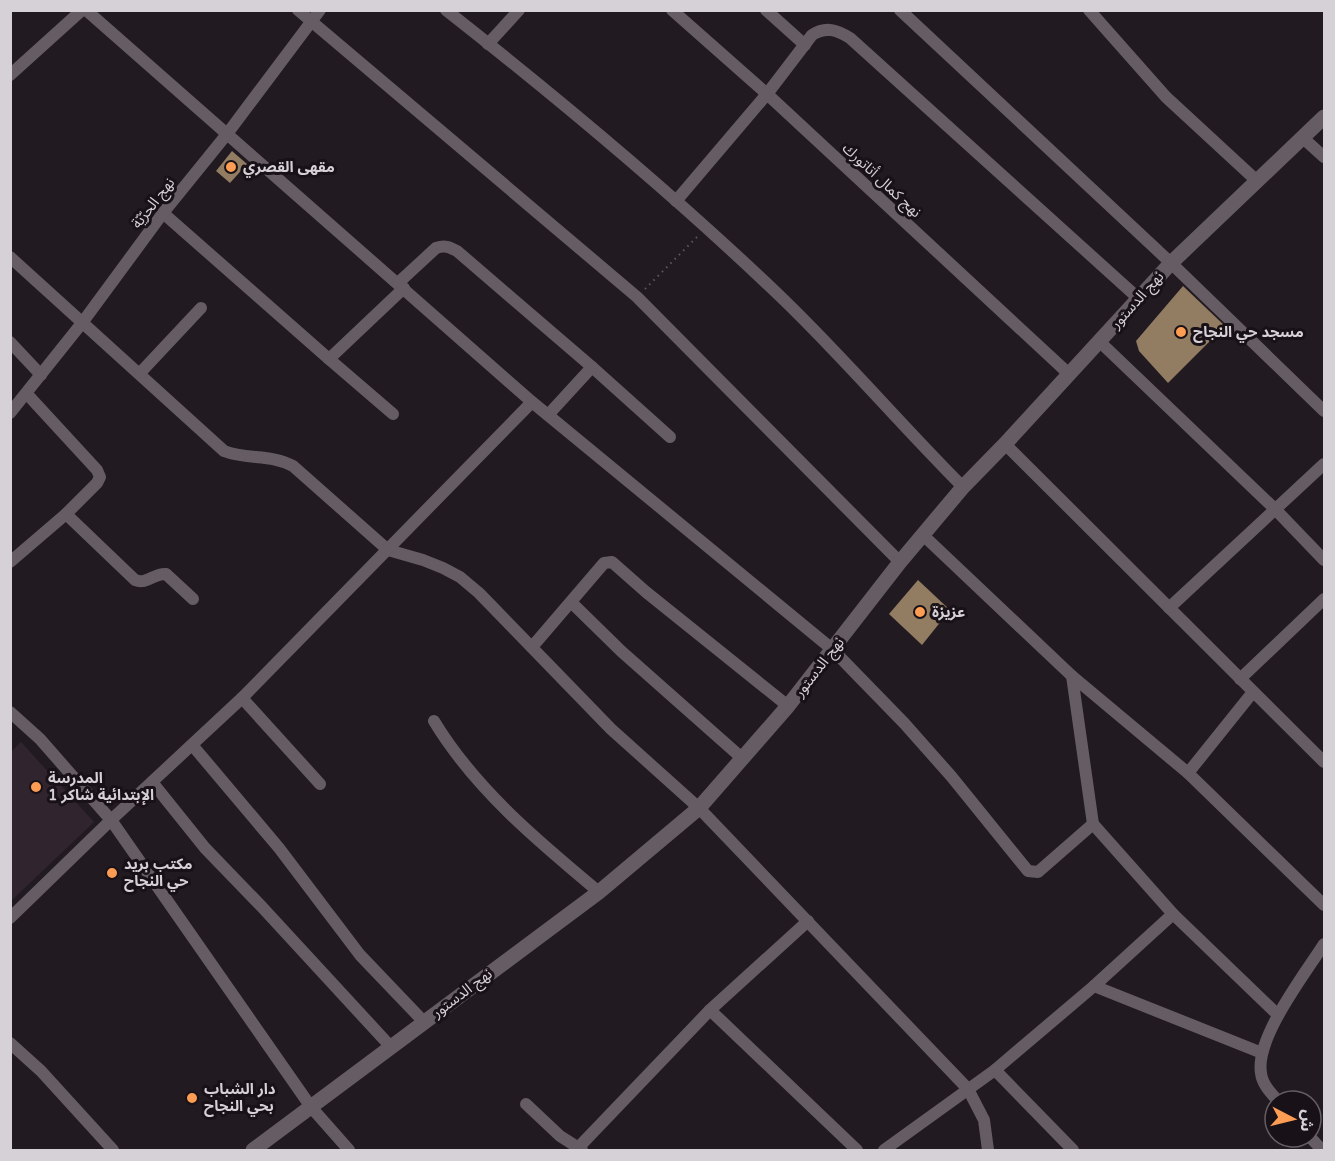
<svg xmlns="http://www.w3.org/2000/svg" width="1335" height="1161" font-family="'Varela Round','Noto Sans Arabic',sans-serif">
	<rect width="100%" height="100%" fill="#211a21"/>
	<!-- built -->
	<path fill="#30242f" d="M21 742 94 822 11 901V752Z"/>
	<!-- building -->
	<g fill="#927c62">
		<path d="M232 151 247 164 230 183 216 171Z"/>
		<path d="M1183 286 1225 326 1168 383 1139 351 1136 341Z"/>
		<path d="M918 580 950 610 922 645 889 614Z"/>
	</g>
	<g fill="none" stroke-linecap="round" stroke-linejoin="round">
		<!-- path -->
		<path stroke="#5e585e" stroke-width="2" stroke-dasharray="1.5 4.5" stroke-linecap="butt" d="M645 289 698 236"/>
		<!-- minor -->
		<g stroke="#655c64" stroke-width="12">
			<path d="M86 10 532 402 832 649 904 723 951 776 1028 871 1038 872 1093 824"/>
			<path d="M298 10 637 297 900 562"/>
			<path d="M446 10C563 102 677 197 784 300 846 360 902 426 963 487"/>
			<path d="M672 10 767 94 1069 374"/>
			<path d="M766 10 805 45"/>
			<path d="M900 10 1171 263 1324 411"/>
			<path d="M1089 10 1166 97 1257 181"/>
			<path d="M488 44 519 10"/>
			<path d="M10 75 82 10"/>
			<path d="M1303 138 1324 157"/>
			<path d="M676 201 767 94 812 35C826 26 837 30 850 38L1138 298"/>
			<path d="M163 213 329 359"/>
			<path d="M10 257 224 451C246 460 272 454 293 466L388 550 423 560 443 568 460 577 479 593 611 729 699 808 968 1089 984 1120 988 1150"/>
			<path d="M398 283 436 248C445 245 449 247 457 251L592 367 670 437"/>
			<path d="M10 342 41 375"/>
			<path d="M1100 342 1276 510 1324 560"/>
			<path d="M140 373 201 308"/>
			<path d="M10 413 82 323 163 213 227 134 320 10"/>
			<path d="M393 414 329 359 404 288"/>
			<path d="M548 415 592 367"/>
			<path d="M1005 444 1324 762"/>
			<path d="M66 514 135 580C147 585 154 573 166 574L193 599"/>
			<path d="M924 536 1072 676 1188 773 1324 905"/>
			<path d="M10 562 66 514 97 483 100 477 97 470 27 394"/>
			<path d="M572 603 621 651 743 759"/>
			<path d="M1169 608 1324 464"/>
			<path d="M532 647 604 563 612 562 646 592 788 706"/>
			<path d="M1072 676 1093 824 1173 914 1278 1015"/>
			<path d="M1240 679 1324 599"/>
			<path d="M242 698 320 784"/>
			<path d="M10 712 40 739 111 820 311 1107 349 1150"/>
			<path d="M434 721C475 789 539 842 599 892"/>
			<path d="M193 746 279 848 360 955 425 1023"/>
			<path d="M1188 773 1253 692"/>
			<path d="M152 782 205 848 262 907 391 1047"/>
			<path d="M10 918 111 820 242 698 532 402"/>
			<path d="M1094 986 1262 1053"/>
			<path d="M710 1010 857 1150"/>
			<path d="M10 1043 41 1071 113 1150"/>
			<path d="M995 1070 1073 1150"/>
			<path d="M1278 1101C1271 1093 1262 1084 1261 1073 1255 1038 1305 974 1324 944"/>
			<path d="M526 1104 560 1136 582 1150"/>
			<path d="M1310 1137 1322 1150"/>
			<path d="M576 1150 710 1010 808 921"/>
			<path d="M884 1150 995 1070 1094 986 1173 914"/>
		</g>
		<!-- tertiary -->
		<path stroke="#655c64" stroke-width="15" d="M253 1150 599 892 699 808 788 706 900 562 963 487 1005 444 1171 263 1324 117"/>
	</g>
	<!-- markers -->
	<g fill="#fc9d53" stroke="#181117" stroke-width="2">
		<circle cx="231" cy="167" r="6"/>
		<circle cx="1181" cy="332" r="6"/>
		<circle cx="920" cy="612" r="6"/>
		<circle cx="36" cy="787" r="6"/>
		<circle cx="112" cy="873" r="6"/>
		<circle cx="192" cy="1098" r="6"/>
	</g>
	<g text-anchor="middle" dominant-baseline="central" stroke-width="6" stroke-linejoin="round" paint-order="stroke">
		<!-- poi labels -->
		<g font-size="15" font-weight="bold" fill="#d6d1d6" stroke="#181117" text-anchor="start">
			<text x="243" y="167">مقهى القصري</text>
			<text x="1193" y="332">مسجد حي النجاح</text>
			<text x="932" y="612">عزيزة</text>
			<text x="48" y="778">المدرسة<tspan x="48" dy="17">الإبتدائية شاكر 1</tspan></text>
			<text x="124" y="864">مكتب بريد<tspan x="124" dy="17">حي النجاح</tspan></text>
			<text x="204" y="1089">دار الشباب<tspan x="204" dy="17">بحي النجاح</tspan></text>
		</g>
		<!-- street labels -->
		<g font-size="15" fill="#d6d1d6" stroke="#181117">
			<text transform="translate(882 180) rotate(43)">نهج كمال أتاتورك</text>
			<text transform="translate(153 203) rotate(-52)">نهج الحرّيّة</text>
			<text transform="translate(1137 300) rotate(-48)">نهج الدستور</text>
			<text transform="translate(819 667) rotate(-52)">نهج الدستور</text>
			<text transform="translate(462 993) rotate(-37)">نهج الدستور</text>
		</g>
	</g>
	<!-- border -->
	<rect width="1335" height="1161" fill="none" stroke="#d6d1d6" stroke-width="24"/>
	<!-- north arrow -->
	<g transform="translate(1293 1119) rotate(97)"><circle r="28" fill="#181117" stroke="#645e63" stroke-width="1.5"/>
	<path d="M0-4.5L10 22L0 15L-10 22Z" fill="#fc9d53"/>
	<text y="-9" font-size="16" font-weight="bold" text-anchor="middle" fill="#d6d1d6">ش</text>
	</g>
</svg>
